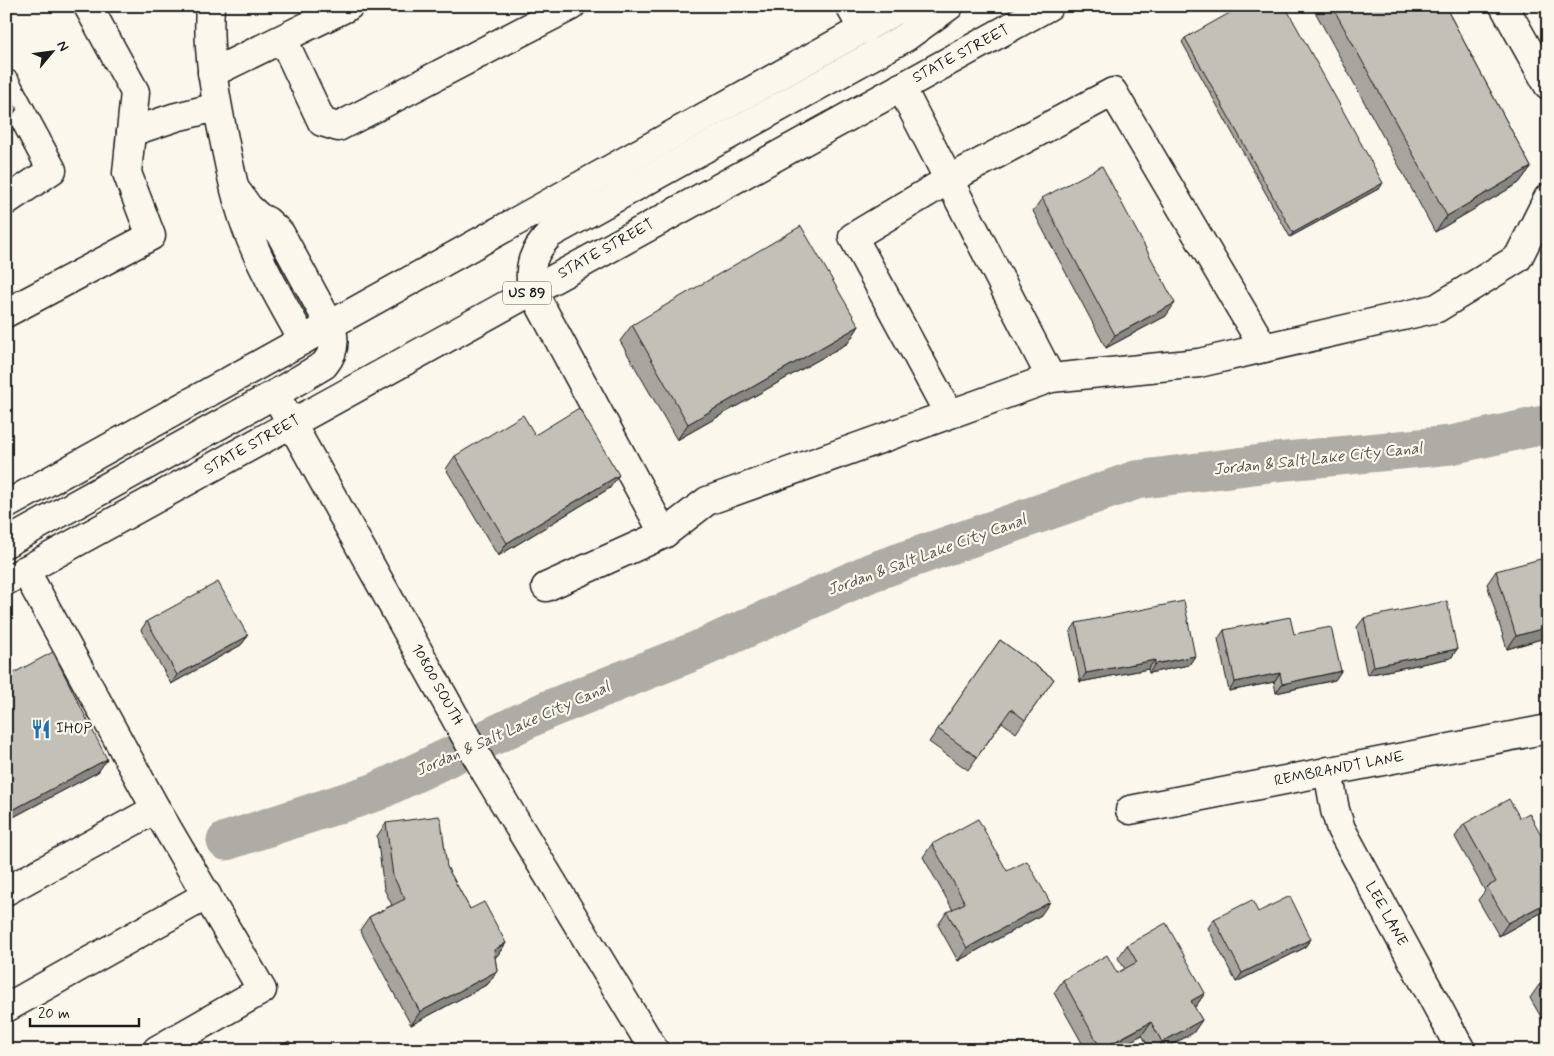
<svg xmlns="http://www.w3.org/2000/svg" width="1554" height="1056" font-family="Mynerve,sans-serif">
	<rect width="100%" height="100%" fill="#fbf7ec"/>
	<filter id="ink" filterUnits="userSpaceOnUse"><feTurbulence type="fractalNoise" baseFrequency=".02" numOctaves="2"/><feDisplacementMap in="SourceGraphic" scale="10" xChannelSelector="R" yChannelSelector="G"/><feConvolveMatrix kernelMatrix="1 2 1 2 8 2 1 2 1" color-interpolation-filters="sRGB"/></filter>
	<g filter="url(#ink)">
		<g fill="none" stroke-linecap="round" stroke-linejoin="round">
			<!-- canal -->
			<path stroke="#afaca5" stroke-width="39" d="M226 841 376 792 547 710 698 650 872 572 1136 480 1276 462 1451 445 1548 424"/>
			<defs>
				<g id="minor">
					<path d="M210 6C207 52 215 95 224 139 231 174 238 209 252 242 266 276 285 308 303 340"/>
					<path d="M850 6 863 30"/>
					<path d="M1504 6 1548 85"/>
					<path d="M283 39 322 122 338 127 571 6"/>
					<path d="M212 73 349 6"/>
					<path d="M6 84 52 170 6 201"/>
					<path d="M901 87 1051 378"/>
					<path d="M131 132 176 117 217 107"/>
					<path d="M238 193 248 207 259 217 267 221 280 233 330 325"/>
					<path d="M532 290 664 534 546 587"/>
					<path d="M6 313 151 236 127 173 135 92 88 6"/>
					<path d="M275 394 485 771 654 1050"/>
					<path d="M949 414 853 237 948 180 1113 92 1264 348"/>
					<path d="M664 534 707 501 1051 378 1199 363 1437 308 1518 258 1548 198"/>
					<path d="M1328 771 1335 810 1341 829 1461 1050"/>
					<path d="M156 809 262 990 157 1050"/>
					<path d="M1130 810 1548 729"/>
					<path d="M6 891 156 809 25 570"/>
					<path d="M6 1008 207 895"/>
				</g>
				<g id="major">
					<path d="M532 290C528 265 533 252 550 234L906 37 949 6"/>
					<path d="M6 505 904 6"/>
					<path d="M6 543 275 394 324 365C335 352 336 340 330 325"/>
					<path d="M6 581 1049 6"/>
				</g>
			</defs>
			<!-- minor casing -->
			<use href="#minor" stroke="#1c1c1c" stroke-width="31"/>
			<!-- major casing -->
			<use href="#major" stroke="#1c1c1c" stroke-width="31"/>
			<!-- minor -->
			<use href="#minor" stroke="#fbf7ec" stroke-width="28"/>
			<!-- major -->
			<use href="#major" stroke="#fbf7ec" stroke-width="28"/>
		</g>
		<!-- wall -->
		<g fill="#a8a59e" stroke="#1c1c1c">
			<path d="M1312 6H1445L1531 167 1519 183 1435 232Z"/>
			<path d="M1185 38 1380 188 1290 237 1182 42Z"/>
			<path d="M1042 198 1166 316 1106 348 1033 211Z"/>
			<path d="M632 325 859 326 848 343 677 440 620 341Z"/>
			<path d="M535 435 610 488 498 556 446 469 455 456Z"/>
			<path d="M1496 571 1548 637 1507 649 1487 584Z"/>
			<path d="M1364 618 1457 649 1451 658 1367 675 1357 627Z"/>
			<path d="M147 621 248 636 241 645 171 684 141 630Z"/>
			<path d="M1076 623 1195 656 1189 665 1149 673 1148 669 1080 682 1070 632Z"/>
			<path d="M1224 630 1294 634 1341 671 1335 680 1276 693 1274 682 1229 691 1218 639Z"/>
			<path d="M1000 640 1054 679 1016 733 1002 722 968 770 929 742Z"/>
			<path d="M6 677 107 759 98 772 6 821Z"/>
			<path d="M386 823 447 867 470 909 506 943 497 956 495 957 497 971 488 984 411 1025 360 930 369 917 392 905 384 889 377 836Z"/>
			<path d="M1464 824 1548 909 1499 936 1478 900 1485 891 1455 837Z"/>
			<path d="M932 844 1007 871 1041 915 958 961 938 925 947 912 953 910 923 857Z"/>
			<path d="M1258 912 1311 939 1304 948 1236 982 1208 928 1214 919Z"/>
			<path d="M1127 945 1205 993 1196 1006 1194 1007 1202 1020 1193 1033 1162 1050H1150L1142 1035 1115 1050H1086L1054 993 1063 980 1117 973 1125 969 1118 958Z"/>
			<path d="M1548 979V1029L1530 998 1539 985Z"/>
		</g>
		<!-- shaded-wall -->
		<g fill="#888681" stroke="#1c1c1c">
			<path d="M17 109 8 122 6 123V115Z"/>
			<path d="M1531 167 1519 183 1435 232 1447 216Z"/>
			<path d="M1383 183 1380 188 1290 237 1293 233Z"/>
			<path d="M1175 303 1166 316 1106 348 1115 335Z"/>
			<path d="M859 326 848 343 677 440 688 424Z"/>
			<path d="M619 475 610 488 498 556 507 543Z"/>
			<path d="M1548 627V637L1507 649 1516 636Z"/>
			<path d="M248 636 241 645 171 684 177 675Z"/>
			<path d="M1457 649 1451 658 1367 675 1374 666Z"/>
			<path d="M1195 656 1189 665 1149 673 1155 664Z"/>
			<path d="M1155 660 1148 669 1080 682 1086 673Z"/>
			<path d="M1341 671 1335 680 1276 693 1282 684Z"/>
			<path d="M1280 673 1274 682 1229 691 1235 682Z"/>
			<path d="M107 759 98 772 6 821V816L9 812Z"/>
			<path d="M1050 902 1041 915 958 961 967 948Z"/>
			<path d="M1548 902V909L1499 936 1508 923Z"/>
			<path d="M1311 939 1304 948 1236 982 1242 973Z"/>
			<path d="M506 943 497 956 485 963 494 950Z"/>
			<path d="M497 971 488 984 411 1025 420 1012Z"/>
			<path d="M1205 993 1196 1006 1182 1014 1191 1001Z"/>
			<path d="M1202 1020 1193 1033 1162 1050H1157L1162 1042Z"/>
			<path d="M1151 1022 1142 1035 1115 1050H1101Z"/>
		</g>
		<!-- building -->
		<g fill="#c3c0b8" stroke="#1c1c1c">
			<path d="M1242 6H1285L1383 183 1293 233 1185 38Z"/>
			<path d="M1332 6H1445L1531 167 1447 216Z"/>
			<path d="M6 89 17 109 6 115Z"/>
			<path d="M1102 166 1175 303 1115 335 1042 198Z"/>
			<path d="M801 226 859 326 688 424 632 325Z"/>
			<path d="M579 408 619 475 507 543 455 456 523 415 535 435Z"/>
			<path d="M1548 557V627L1516 636 1496 571Z"/>
			<path d="M218 582 248 636 177 675 147 621Z"/>
			<path d="M1184 601 1195 656 1155 664V660L1086 673 1076 623Z"/>
			<path d="M1447 601 1457 649 1374 666 1364 618Z"/>
			<path d="M1290 617 1294 634 1331 627 1341 671 1282 684 1280 673 1235 682 1224 630Z"/>
			<path d="M1000 640 1054 679 1025 720 1011 709 977 757 938 729Z"/>
			<path d="M53 652 107 759 9 812 6 806V677Z"/>
			<path d="M1509 799 1520 818 1529 813 1548 847V902L1508 923 1487 887 1496 882 1464 824Z"/>
			<path d="M439 816 441 820 447 867 470 909 484 902 506 943 494 950 497 971 420 1012 369 917 405 899 393 876 386 823Z"/>
			<path d="M978 819 1007 871 1027 861 1050 902 967 948 947 912 965 903 932 844Z"/>
			<path d="M1290 896 1311 939 1242 973 1214 919 1252 900 1258 912Z"/>
			<path d="M1166 923 1205 993 1191 1001 1202 1020 1162 1042 1151 1022 1101 1049 1063 980 1107 955 1117 973 1137 962 1127 945Z"/>
			<path d="M1548 979V1000L1539 985Z"/>
			<path d="M289 1041 295 1050H274Z"/>
		</g>
	</g>
	<!-- icons -->
	<defs>
		<symbol id="restaurant-bare" viewBox="-9 -9 18 18"><path d="M-5-6h1v4h1v-4h1v4h1v-4h1v5L-1.5 .5V6h-2V.5L-5-1ZM5-6V6H3V1.5H1.5Q1.5-4 5-6Z" fill="#1f6fb2" stroke="#fbf7ec" stroke-width="2.5" paint-order="stroke"/></symbol>
	</defs>
	<g fill-rule="evenodd">
		<use href="#restaurant-bare" x="27" y="715" width="28" height="28"/>
	</g>
	<g text-anchor="middle" dominant-baseline="central" stroke-width="4.5" stroke-linejoin="round" paint-order="stroke">
		<!-- shield labels -->
		<rect fill="#fbf7ec" stroke="#5f5e5a" stroke-width="1" x="503" y="281.5" width="48" height="23" rx="4"/>
		<g font-size="14" font-weight="bold" fill="#1c1c1c">
			<text x="527" y="293">US 89</text>
		</g>
		<!-- street labels -->
		<g font-size="15" fill="#1c1c1c" stroke="#fbf7ec">
			<text transform="translate(961 54) rotate(-28)">STATE STREET</text>
			<text transform="translate(606 249) rotate(-29)">STATE STREET</text>
			<text transform="translate(252 445) rotate(-29)">STATE STREET</text>
			<text transform="translate(437 685) rotate(61)">10800 SOUTH</text>
			<text transform="translate(1339 769) rotate(-11)">REMBRANDT LANE</text>
			<text transform="translate(1386 914) rotate(61)">LEE LANE</text>
		</g>
		<!-- poi labels -->
		<g font-size="15" fill="#1c1c1c" stroke="#fbf7ec" text-anchor="start">
			<text x="56" y="729">IHOP</text>
		</g>
		<!-- water labels -->
		<g font-size="16" font-style="italic" fill="#575653" stroke="#fbf7ec">
			<text transform="translate(1318 459) rotate(-6)">Jordan &amp; Salt Lake City Canal</text>
			<text transform="translate(927 555) rotate(-20)">Jordan &amp; Salt Lake City Canal</text>
			<text transform="translate(513 729) rotate(-24)">Jordan &amp; Salt Lake City Canal</text>
		</g>
	</g>
	<!-- margin -->
	<rect width="1554" height="1056" fill="none" stroke="#fbf7ec" stroke-width="25"/>
	<rect x="12" y="12" width="1529" height="1031" fill="none" stroke="#1c1c1c" stroke-width="2" filter="url(#ink)"/>
	<!-- north arrow -->
	<g transform="translate(52 52) rotate(61)" stroke="#fbf7ec" stroke-width="4" paint-order="stroke">
	<path d="M0-4L9 19L0 12L-9 19Z" fill="#1c1c1c"/>
	<text y="-8" font-size="14" font-weight="bold" text-anchor="middle" fill="#1c1c1c">N</text>
	</g>
	<!-- scale -->
	<path d="M30 1018v8h109v-8" fill="none" stroke="#1c1c1c" stroke-width="2.5"/>
	<text x="38" y="1018" font-size="15" fill="#1c1c1c" stroke="#fbf7ec" stroke-width="4" paint-order="stroke">20 m</text>
</svg>
